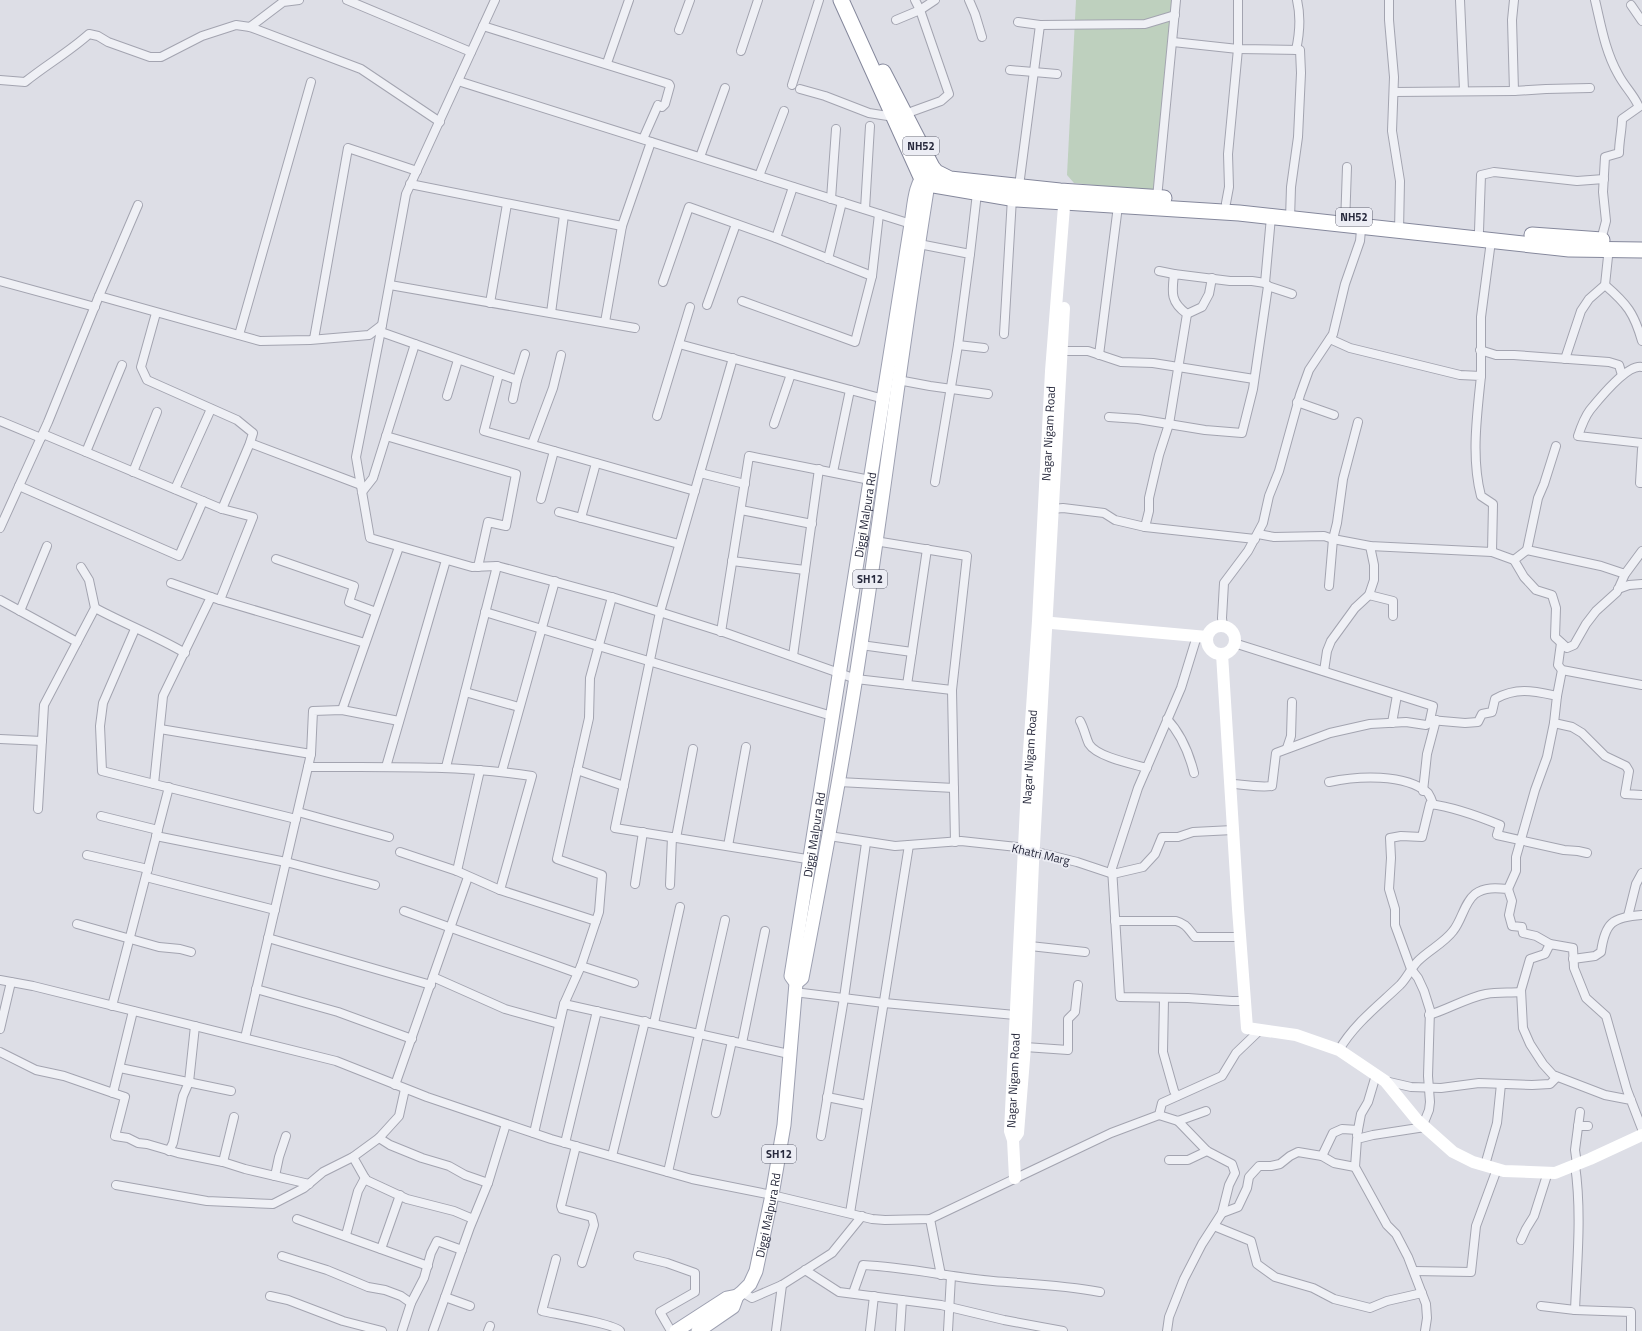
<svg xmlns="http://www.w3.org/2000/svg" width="1642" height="1331" font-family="'Titillium Web',sans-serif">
	<rect width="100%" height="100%" fill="#dddee6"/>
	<!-- green -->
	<path fill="#bed0be" d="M1076 0H1172L1154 191 1074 183 1067 175Z"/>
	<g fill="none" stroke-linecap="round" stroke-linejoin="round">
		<defs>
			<g id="street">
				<path d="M347 0 471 52"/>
				<path d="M969 0 975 14 982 37"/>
				<path d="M1389 0V20L1394 77 1392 131 1400 181 1399 231"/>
				<path d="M1460 0 1464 90"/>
				<path d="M1514 0 1512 20 1514 91 1546 89 1590 88"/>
				<path d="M1595 0C1601 25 1605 51 1618 74 1624 86 1634 95 1639 107L1622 119C1622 130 1619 141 1619 153L1605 157 1603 192 1606 221 1601 240"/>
				<path d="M1631 5 1642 21"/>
				<path d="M896 20 920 10 935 0"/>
				<path d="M1018 22 1040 25"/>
				<path d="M483 26 669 84 670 86 665 104 662 107 658 105 643 139"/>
				<path d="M250 27 283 2 299 0"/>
				<path d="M679 30 690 0"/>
				<path d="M1173 42 1238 49 1300 50 1301 73 1298 137 1291 187 1290 219"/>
				<path d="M1296 50C1300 32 1301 17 1297 0"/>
				<path d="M741 51 758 0"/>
				<path d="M607 63 629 0"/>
				<path d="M1010 70 1057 74"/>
				<path d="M0 80 25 82C46 65 69 52 89 34L98 36 108 42 150 57H161L202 36 236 25 250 27 361 69 440 122"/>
				<path d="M458 81 911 224"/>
				<path d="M792 85 819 0"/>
				<path d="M800 89 825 96 869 113 894 117"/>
				<path d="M1394 92 1514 91"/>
				<path d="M905 114 941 101 949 94 920 10 915 0"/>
				<path d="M700 157 725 88"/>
				<path d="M759 176 784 111"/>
				<path d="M410 184 622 226"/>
				<path d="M1019 186 1040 25 1145 24 1175 15"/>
				<path d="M1157 198 1176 0"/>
				<path d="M831 199 836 129"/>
				<path d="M1226 203 1229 187 1228 154 1238 49V0"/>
				<path d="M865 209 870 126"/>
				<path d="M1345 225 1347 167"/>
				<path d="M1479 231 1481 175 1494 172 1577 181 1604 179"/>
				<path d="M776 238 793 187"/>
				<path d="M919 244 970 254 958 345 935 482"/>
				<path d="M970 254 977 193"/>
				<path d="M828 259 842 202"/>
				<path d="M1159 271 1174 274"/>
				<path d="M0 281 95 307"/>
				<path d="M663 282 689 207 776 238 872 276"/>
				<path d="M390 285 635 328"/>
				<path d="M1605 285C1627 304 1634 313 1642 341"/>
				<path d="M1268 286 1292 294"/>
				<path d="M99 296 138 205"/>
				<path d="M742 301 855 342 872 276 879 214"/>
				<path d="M490 303 507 204"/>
				<path d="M707 305 736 224"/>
				<path d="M156 313 141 367 147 380 237 420 253 433 250 443 222 509"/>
				<path d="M551 313 564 215"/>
				<path d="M1187 314 1202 307 1209 294 1212 278"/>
				<path d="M605 322 622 226 651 142"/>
				<path d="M382 325 356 457 370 538 472 567 497 566 615 598 726 633 856 679 952 690"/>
				<path d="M381 332 517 380 525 354"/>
				<path d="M1004 334 1012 198"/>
				<path d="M239 335 311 82"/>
				<path d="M314 339 348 148 417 171"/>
				<path d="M679 344 884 399"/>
				<path d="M958 345 984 348"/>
				<path d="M1480 350 1496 355H1514L1609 362 1619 365 1622 375"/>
				<path d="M1062 351H1088L1121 362 1153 363 1254 379"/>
				<path d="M1099 355 1118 206"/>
				<path d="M733 358 660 612 615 828 813 860"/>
				<path d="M1565 359 1581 311 1589 299 1605 285 1609 247"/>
				<path d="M1642 367C1627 364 1599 399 1590 410 1584 418 1581 427 1578 436L1642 443"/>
				<path d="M499 374 484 431 695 491"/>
				<path d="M1481 376V317L1491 241"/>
				<path d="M898 380 930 386 988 394"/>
				<path d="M447 396 458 360"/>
				<path d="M513 399 517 380"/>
				<path d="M1297 402 1334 415"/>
				<path d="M657 416 690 307"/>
				<path d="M1109 417 1138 419 1205 430 1242 433 1253 389 1268 286 1265 283 1271 217"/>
				<path d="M0 421 41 438"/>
				<path d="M774 424 791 374"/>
				<path d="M43 434 222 509 253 517 220 600 211 597 163 696 154 784 296 819"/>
				<path d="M386 436 516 474 506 526 488 522 478 567"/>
				<path d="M250 443 361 485"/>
				<path d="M532 444 553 388 561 355"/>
				<path d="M1556 446 1544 484 1538 498 1527 550 1601 566 1625 574"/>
				<path d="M1642 449 1640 483H1642"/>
				<path d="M86 452 122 365"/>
				<path d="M133 472 157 412"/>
				<path d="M833 472 850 390"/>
				<path d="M700 473 745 484"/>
				<path d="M19 486 179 556 203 501"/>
				<path d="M175 489 211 409"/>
				<path d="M362 492 373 478 415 344"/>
				<path d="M541 499 554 451"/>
				<path d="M1053 509 1063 508 1104 513 1115 520 1145 527 1149 511V498L1159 455 1169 424 1187 314C1170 302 1172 292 1174 274L1230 281H1252L1265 283"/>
				<path d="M741 510 812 524"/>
				<path d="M559 512 679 544"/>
				<path d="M581 518 596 463"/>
				<path d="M1145 527 1255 539"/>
				<path d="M0 528 48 422 99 296 260 341 310 340 369 335 382 325 406 194 495 0"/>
				<path d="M1258 534 1274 537 1324 536 1333 539 1370 546 1492 552 1493 504 1481 496C1471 458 1477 415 1481 376L1460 375 1350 348 1330 339"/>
				<path d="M875 541 967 556 952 690 955 842"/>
				<path d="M1527 550 1514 560 1524 577 1536 590 1552 595 1556 608 1555 637 1567 648 1574 645 1586 624 1596 611 1617 592 1625 574 1642 551"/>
				<path d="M1492 552 1514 560"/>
				<path d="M276 559 354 586 349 602 376 612"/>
				<path d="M732 561 805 570"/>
				<path d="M171 583 211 597"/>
				<path d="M1329 586 1333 539 1337 523 1343 479 1358 422"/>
				<path d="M1618 589 1629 585 1642 584"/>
				<path d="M1369 595 1393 601V616"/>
				<path d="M0 600 77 642"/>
				<path d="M220 600 365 643"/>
				<path d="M95 608C125 624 156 636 185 653"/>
				<path d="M20 611 47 546"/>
				<path d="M485 612 832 716"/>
				<path d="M1223 627 1222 618 1224 583 1248 551 1263 523 1269 496 1279 471 1300 395 1309 370 1333 334 1345 284 1360 241 1362 218"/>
				<path d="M135 629 103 703 100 726 102 771 154 784"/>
				<path d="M721 632 749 456 870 480"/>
				<path d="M1197 636 1181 688 1138 788 1112 868 1120 997 1188 998 1232 1001H1245"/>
				<path d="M1234 643 1433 706 1430 720 1465 723 1478 722 1482 714 1492 712 1495 699C1517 687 1533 691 1557 696L1554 723 1572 727 1582 733 1605 756 1626 766 1629 771 1625 794 1642 795"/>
				<path d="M1561 643 1558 665 1562 670 1642 685"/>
				<path d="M861 645 912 652"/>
				<path d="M793 656 819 469"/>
				<path d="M1324 671 1327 651 1331 641 1355 608 1369 595 1374 580V565L1370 546"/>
				<path d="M907 685 927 549"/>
				<path d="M465 692 519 707"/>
				<path d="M1557 696 1562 670"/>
				<path d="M342 710 399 547"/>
				<path d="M1167 719C1182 735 1189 753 1194 773"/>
				<path d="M1080 721C1084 728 1086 738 1089 744 1097 757 1133 764 1147 768"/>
				<path d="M1392 723 1397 695"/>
				<path d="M160 729 311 754"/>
				<path d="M0 739 42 741"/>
				<path d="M1287 748 1291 736 1292 702"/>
				<path d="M308 767C383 767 458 765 532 776L500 890"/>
				<path d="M386 767 446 560"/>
				<path d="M446 767 497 566"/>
				<path d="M577 770 624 786"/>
				<path d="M502 771 555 581"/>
				<path d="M839 782 954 788"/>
				<path d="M1329 782C1357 776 1405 773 1428 793 1430 796 1432 801 1433 804"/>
				<path d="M1230 784C1244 784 1258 788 1272 786L1276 753 1330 733 1370 724 1406 722 1426 725 1436 720"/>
				<path d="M1423 791 1427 754 1436 720"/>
				<path d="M38 809 44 705 95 608 89 580 81 567"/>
				<path d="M298 812 389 837"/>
				<path d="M101 816 158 830"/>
				<path d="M156 836 286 862 375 885"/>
				<path d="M829 836 895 846 961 841 1017 847 1077 862 1113 874 1143 867 1155 854 1162 837H1178L1193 832 1233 830"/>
				<path d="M676 838 693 749"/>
				<path d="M728 846 746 747"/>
				<path d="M400 852 457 871 500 890 596 921"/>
				<path d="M87 855 148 869"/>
				<path d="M457 871 480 770"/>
				<path d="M146 877 275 910"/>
				<path d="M635 884 643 832"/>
				<path d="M670 885 672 837"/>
				<path d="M1508 889 1516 871V857L1535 790 1547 757 1554 723"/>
				<path d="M404 911 577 973"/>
				<path d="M1628 916 1636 884 1642 873"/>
				<path d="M1115 921H1176C1187 924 1188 929 1195 937H1240"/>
				<path d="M77 924 159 947 180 949 191 952"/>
				<path d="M268 938 431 985"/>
				<path d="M1030 946 1085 952"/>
				<path d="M1573 959 1595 956 1601 952C1605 923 1612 917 1642 915"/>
				<path d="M581 966 634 983"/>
				<path d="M433 977 505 1009 559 1024"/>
				<path d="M0 980 33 986 336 1061 427 1097 551 1139 692 1179 772 1195 872 1219 885 1220 930 1219 1111 1133 1159 1115 1162 1103 1222 1076 1236 1053 1259 1031"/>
				<path d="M256 989 338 1012 412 1039"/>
				<path d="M794 992 884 1003 1015 1015"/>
				<path d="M1164 999 1163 1052 1174 1091 1177 1096"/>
				<path d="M564 1004 789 1054"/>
				<path d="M112 1006 169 787"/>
				<path d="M1429 1015C1449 1009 1466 998 1486 994 1497 992 1510 993 1521 992"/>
				<path d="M654 1023 680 907"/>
				<path d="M0 1029 11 982"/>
				<path d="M245 1038 311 754 313 711 342 710 399 721"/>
				<path d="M742 1043 765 931"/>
				<path d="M1025 1047 1068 1050V1019L1075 1012 1078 985"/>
				<path d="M1339 1050C1354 1024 1378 1006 1400 985 1407 978 1411 968 1418 961 1429 950 1444 943 1453 931 1462 920 1464 903 1475 894 1485 887 1496 888 1508 889L1512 901 1509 915 1512 926 1522 927 1523 933 1536 936 1550 944"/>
				<path d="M0 1052 36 1070 64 1076 113 1093 133 1011"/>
				<path d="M120 1068 231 1091"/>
				<path d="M1385 1081 1411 1087 1441 1088 1479 1083 1532 1085 1550 1084 1557 1077"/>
				<path d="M395 1085 468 877"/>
				<path d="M113 1093 125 1097 115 1136 128 1138 138 1143 147 1144 178 1153 223 1162 245 1169 309 1184"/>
				<path d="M827 1097 867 1105"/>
				<path d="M1631 1100 1605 1095 1553 1075 1543 1064 1530 1044 1523 1028 1521 990 1530 959 1545 954 1550 944 1573 948 1574 968 1586 998 1606 1016 1627 1090 1642 1129"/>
				<path d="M716 1113 732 1041"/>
				<path d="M1159 1115 1178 1121 1206 1111"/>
				<path d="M1423 1125 1429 1110 1430 1102 1428 1076 1430 1010 1424 991 1418 978 1411 969 1395 925V909L1389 889 1391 858 1390 838 1401 836 1422 837 1430 804C1453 807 1478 816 1500 825L1497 835 1564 850 1578 851 1587 853"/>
				<path d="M1578 1126H1588"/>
				<path d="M1425 1127 1373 1135 1357 1139 1355 1167 1387 1225 1396 1234 1408 1257 1426 1304 1427 1318 1425 1331"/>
				<path d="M534 1133 564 1004 581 966 599 912 602 875 557 859 589 718 590 678 612 597"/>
				<path d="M1357 1135 1361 1114 1368 1102 1376 1075"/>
				<path d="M821 1136 844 998 866 843"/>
				<path d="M379 1138 390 1145 422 1158 449 1166 465 1175 488 1183"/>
				<path d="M565 1143 597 1011"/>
				<path d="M576 1146 561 1206 562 1209 592 1217 594 1225 582 1263"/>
				<path d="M169 1151 173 1143 183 1096 189 1082 195 1026"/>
				<path d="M612 1156 645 1021"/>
				<path d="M1322 1156 1334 1163 1355 1167"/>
				<path d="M353 1157 366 1180 407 1199 454 1211 473 1219"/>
				<path d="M1169 1160H1188L1207 1151"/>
				<path d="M223 1162 234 1117"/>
				<path d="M1577 1164 1575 1150 1580 1112"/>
				<path d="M1485 1165 1497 1123 1501 1084"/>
				<path d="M1575 1165C1582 1213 1577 1262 1575 1310"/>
				<path d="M668 1172 725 920"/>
				<path d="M275 1176 279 1157 286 1136"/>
				<path d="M116 1185 207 1201 273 1204 304 1188 323 1172 353 1157 379 1138 399 1116 405 1089"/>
				<path d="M850 1213 909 845"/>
				<path d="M1222 1213 1238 1207 1247 1188 1249 1177 1259 1166H1271L1280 1164 1290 1156 1298 1152 1322 1156 1333 1133 1342 1129 1358 1130"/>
				<path d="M297 1219 428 1266"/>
				<path d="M930 1219 941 1275"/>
				<path d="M1214 1226 1251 1241 1257 1264 1275 1277 1313 1288 1334 1299 1370 1308 1387 1301 1422 1293"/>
				<path d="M346 1235 358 1191 365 1178"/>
				<path d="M1521 1240 1526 1229 1534 1216 1548 1172"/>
				<path d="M381 1249 400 1195"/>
				<path d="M282 1256 327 1270 368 1287 385 1290 401 1296 411 1303"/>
				<path d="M638 1256 667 1263 695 1273V1292L660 1312 671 1331"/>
				<path d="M556 1259 542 1311C555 1314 615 1324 620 1331"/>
				<path d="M805 1270 839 1292 941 1305 1004 1320 1063 1331"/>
				<path d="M1414 1271 1471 1272 1476 1226 1497 1169"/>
				<path d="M742 1292 752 1298 782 1285 832 1253 862 1216"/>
				<path d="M853 1293 863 1265C906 1267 950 1277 993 1281 1029 1284 1064 1285 1100 1292"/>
				<path d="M270 1296 288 1300 343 1321 382 1331"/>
				<path d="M445 1297 470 1306"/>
				<path d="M1541 1306 1575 1310 1631 1312V1331"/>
				<path d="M402 1331 411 1303 424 1278 431 1253 437 1241 462 1250"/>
				<path d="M433 1331 470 1227 488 1183 506 1124"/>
				<path d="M488 1331 490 1326"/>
				<path d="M776 1331 782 1285"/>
				<path d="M870 1331 874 1296"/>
				<path d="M900 1331 902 1300"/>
				<path d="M948 1331 951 1276"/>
				<path d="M1167 1331 1169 1317 1184 1279 1202 1244 1222 1213 1229 1185 1235 1173 1232 1164 1207 1151 1178 1121"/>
			</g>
			<g id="primary">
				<path d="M796 983 802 978C822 874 842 769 858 664 883 504 902 343 928 184L931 178"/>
				<path id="s2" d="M676 1331 727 1298 737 1296 742 1292 750 1284 756 1271 772 1195 784 1125 796 983 791 976 911 224C914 208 914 183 927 172"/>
				<path d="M698 1331 733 1307 737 1296"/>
			</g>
			<g id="highway">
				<path d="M841 0 921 177 928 184 1016 199 1239 213 1569 249 1642 250"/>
				<path d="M883 72 932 167 936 172 950 179 1060 191 1164 198"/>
				<path d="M1532 235 1602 240"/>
			</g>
		</defs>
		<!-- street casing -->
		<use href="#street" stroke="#a3a4b0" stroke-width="10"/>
		<!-- primary casing -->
		<use href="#primary" stroke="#9da0b1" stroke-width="15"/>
		<!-- highway casing -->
		<use href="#highway" stroke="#85889c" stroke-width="17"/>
		<!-- street -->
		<use href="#street" stroke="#eff0f5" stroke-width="8"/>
		<!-- secondary -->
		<g stroke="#fff" stroke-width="12">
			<path d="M1041 622 1207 637"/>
			<circle cx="1221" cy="640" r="14"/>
			<path d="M1222 654 1238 909 1247 1028 1296 1035 1339 1050 1385 1081 1417 1120 1453 1152 1473 1162 1504 1171 1555 1173 1590 1159 1642 1135"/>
			<path d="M1016 1136 1018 1133 1025 1047 1033 863 1064 308"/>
			<path id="s1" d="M1015 1178 1013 1140 1010 1131 1028 766 1038 621 1051 371 1065 194"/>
		</g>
		<!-- primary -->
		<use href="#primary" stroke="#fff" stroke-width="13"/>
		<!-- highway -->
		<use href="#highway" stroke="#fff" stroke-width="15"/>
	</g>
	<g text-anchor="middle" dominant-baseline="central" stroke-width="3.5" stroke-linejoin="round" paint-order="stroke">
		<!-- shield labels -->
		<g fill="#ecedf4" stroke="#626473" stroke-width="1">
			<rect x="903" y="137" width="36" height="18" rx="3"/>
			<rect x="1336" y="208" width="36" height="18" rx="3"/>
			<rect x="853" y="570" width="34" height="18" rx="3"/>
			<rect x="762" y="1145" width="34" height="18" rx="3"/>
		</g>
		<g font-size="11" font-weight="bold" fill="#27293c">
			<text x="921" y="146">NH52</text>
			<text x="1354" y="217">NH52</text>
			<text x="870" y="579">SH12</text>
			<text x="779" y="1154">SH12</text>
		</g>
		<!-- street labels -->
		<g font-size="12" fill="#27293c" stroke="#ecedf4">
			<text stroke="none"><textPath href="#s1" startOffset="746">Nagar Nigam Road</textPath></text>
			<text stroke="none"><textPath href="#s2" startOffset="870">Diggi Malpura Rd</textPath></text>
			<text stroke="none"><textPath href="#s1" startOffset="422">Nagar Nigam Road</textPath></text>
			<text stroke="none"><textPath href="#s2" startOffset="546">Diggi Malpura Rd</textPath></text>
			<text transform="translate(1041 854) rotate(13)">Khatri Marg</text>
			<text stroke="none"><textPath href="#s1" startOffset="98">Nagar Nigam Road</textPath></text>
			<text stroke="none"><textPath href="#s2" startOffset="160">Diggi Malpura Rd</textPath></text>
		</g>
	</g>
</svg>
